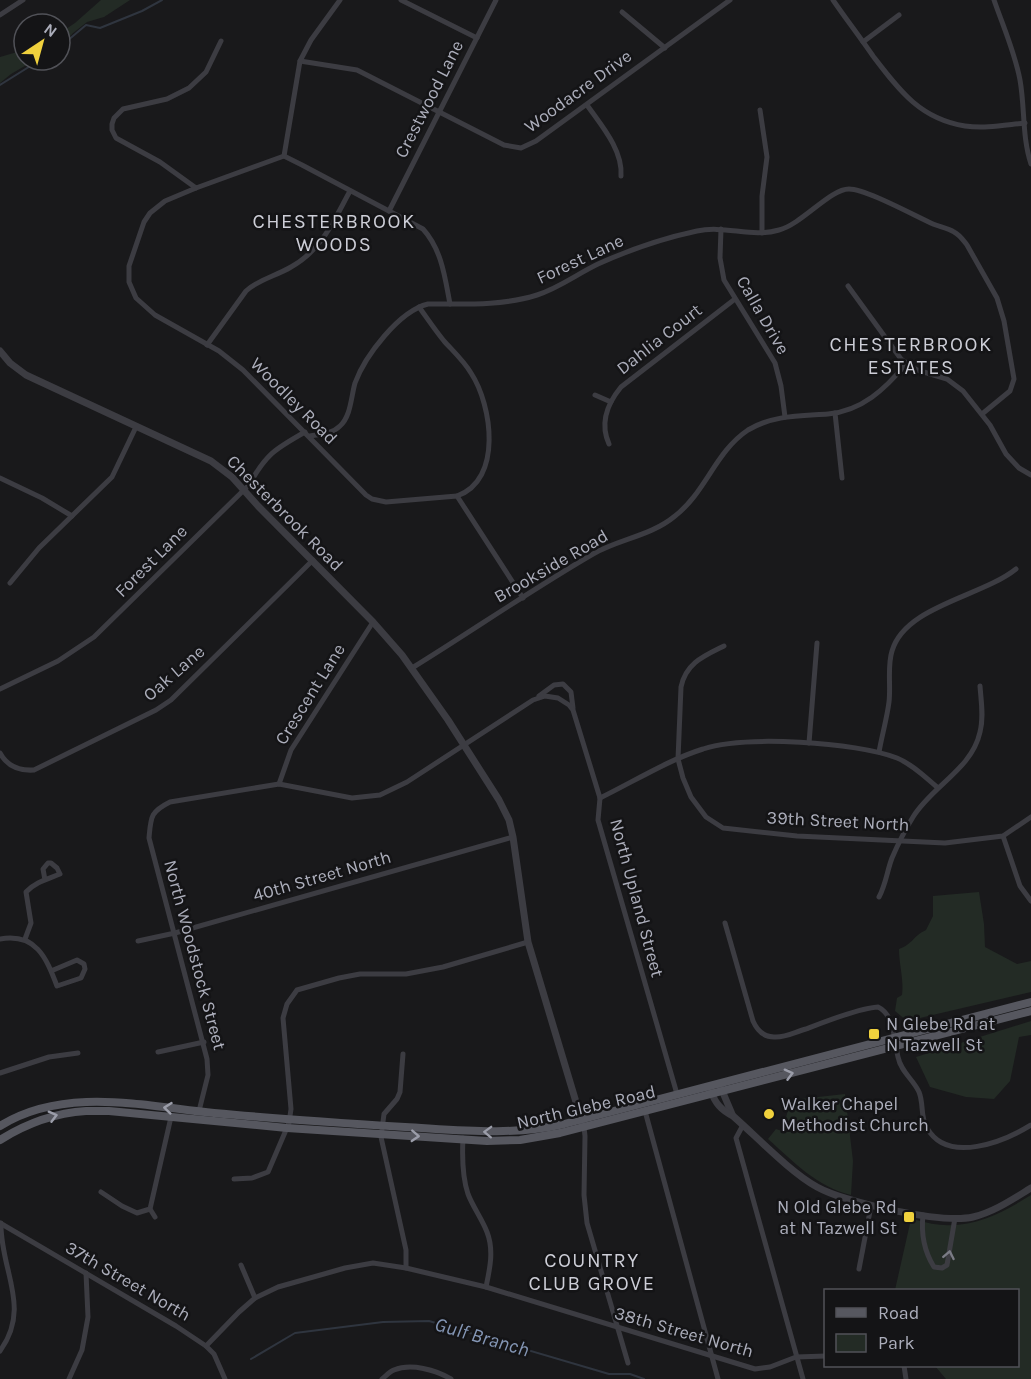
<svg xmlns="http://www.w3.org/2000/svg" width="1031" height="1379" font-family="Karla,sans-serif">
	<rect width="100%" height="100%" fill="#19191b"/>
	<!-- green -->
	<g fill="#232b25">
		<path d="M101 0H130L104 17 87 22 73 33 60 47V33L75 23Z"/>
		<path d="M24 50V60H35L11 74 0 83V57Z"/>
		<path d="M979 892 984 924 985 947 1017 964 1031 961V992L907 1021 895 1011 897 998 902 995C904 979 899 965 899 949 913 944 913 936 926 930L933 916V896Z"/>
		<path d="M1031 1021V1035L1019 1037 1010 1081 994 1099 966 1097 930 1087 916 1057Z"/>
		<path d="M845 1094 853 1161 851 1195C817 1187 794 1162 768 1139L776 1129 782 1131 791 1100Z"/>
		<path d="M1031 1195V1379H946L935 1366H1018V1290H895L911 1219C922 1221 933 1225 944 1225 976 1227 1004 1212 1031 1195Z"/>
	</g>
	<g fill="none" stroke-linecap="round" stroke-linejoin="round">
		<!-- stream -->
		<g stroke="#2f353f" stroke-width="2">
			<path d="M60 47 86 25 100 28 142 11 162 0"/>
			<path d="M0 85 40 60"/>
			<path d="M251 1359 295 1333 383 1322 429 1321 609 1374H630L644 1379"/>
		</g>
		<!-- minor -->
		<g stroke="#3c3c42" stroke-width="5">
			<path d="M401 0 477 38"/>
			<path d="M833 0C846 19 860 37 873 56 899 90 920 119 965 126 985 129 1005 125 1025 123"/>
			<path d="M994 0C1003 26 1015 53 1020 80 1025 108 1022 137 1031 164"/>
			<path d="M622 12 665 48"/>
			<path d="M0 15 23 0"/>
			<path d="M221 41 206 72 189 88 167 99 123 109 114 118 112 124V130L116 138 160 162 196 188 284 156 302 165 423 229C442 250 445 278 450 304"/>
			<path d="M863 42 899 15"/>
			<path d="M300 61 357 70 504 145 521 148 536 141 730 0"/>
			<path d="M587 105C601 125 623 150 621 176"/>
			<path d="M760 110 767 157 762 196V233"/>
			<path d="M284 156 300 61 311 40 340 0"/>
			<path d="M196 188 165 201 150 213 144 222 129 266V282L136 298 155 315 219 351 243 370 366 495 372 499 386 502 457 496 523 598"/>
			<path d="M389 211 496 0"/>
			<path d="M721 229 720 258 724 280 775 363 781 386 785 417"/>
			<path d="M848 286 901 359 917 370 947 379 963 391 990 425 1006 454 1019 468 1031 475"/>
			<path d="M419 307C427 318 435 330 444 341 453 351 464 361 471 373 492 405 503 480 457 496"/>
			<path d="M207 345 246 291C259 279 276 276 291 267 322 250 334 220 350 191"/>
			<path d="M595 395 611 402"/>
			<path d="M835 413 842 478"/>
			<path d="M310 436C320 434 332 434 340 426 351 416 351 397 355 383 365 356 399 311 428 304 463 304 503 306 537 295 559 288 577 274 598 264 629 250 664 238 697 231 725 225 752 238 779 230 802 224 830 189 849 189 866 189 915 216 933 224 940 227 948 228 954 232 960 235 963 240 967 245L997 298 1004 321 1014 379 1010 391 982 414"/>
			<path d="M609 444C600 424 607 404 621 387L735 299"/>
			<path d="M0 478 42 498 72 516"/>
			<path d="M10 583 39 548 112 477 136 427"/>
			<path d="M724 646C704 656 686 663 681 687L678 759 683 778 691 797 706 817 723 828 797 836 945 843 1003 836 1031 817"/>
			<path d="M412 668C472 631 531 590 593 554 619 539 651 536 675 516 706 492 715 452 748 430 773 415 800 416 828 414 862 411 885 389 906 364"/>
			<path d="M0 689 58 661 94 637 249 485C266 454 275 449 305 432"/>
			<path d="M539 696 554 685 563 684 571 692 573 708"/>
			<path d="M809 743 817 643"/>
			<path d="M879 752C882 735 887 718 889 702 891 685 887 667 892 651 905 606 981 597 1016 569"/>
			<path d="M0 753C7 766 19 771 34 770L156 710 171 700 313 560"/>
			<path d="M279 784 291 750 373 622"/>
			<path d="M600 798C633 782 668 760 703 749 744 735 856 742 897 758 912 764 925 777 937 787"/>
			<path d="M1003 836 1020 886 1031 901"/>
			<path d="M879 897C886 884 887 871 892 858 898 844 905 830 913 817 932 786 972 769 980 732 984 717 981 701 980 686"/>
			<path d="M725 923 753 1021C757 1030 764 1037 774 1037 785 1038 795 1032 806 1029 824 1022 859 1008 878 1007 895 1015 894 1041 898 1057 901 1072 913 1079 919 1092 924 1104 920 1117 927 1128 948 1165 1005 1141 1031 1125"/>
			<path d="M0 939C36 933 46 957 57 986L81 978 85 969 84 964 77 960 51 971"/>
			<path d="M25 939 31 923 26 892C35 882 48 879 60 874L57 868 51 863H48L43 869 45 880"/>
			<path d="M138 941 175 933 513 837"/>
			<path d="M158 1052 204 1042"/>
			<path d="M403 1054 400 1092 397 1099 384 1114 381 1137 406 1250V1268"/>
			<path d="M0 1073 49 1057 78 1053"/>
			<path d="M199 1111 208 1075 207 1059 149 838C151 817 150 812 170 802L279 784 352 798 380 795 407 782 533 700 545 696 558 698 569 705 573 710 600 798 598 820 677 1094"/>
			<path d="M645 1111 718 1379"/>
			<path d="M743 1125 736 1138 803 1379"/>
			<path d="M584 1127 585 1136 584 1195 587 1223 628 1363"/>
			<path d="M463 1138C462 1157 462 1176 468 1194 473 1207 482 1219 487 1232 494 1250 490 1268 486 1287"/>
			<path d="M234 1179 252 1178 268 1172 289 1123 291 1109 283 1018 287 1004 297 990 339 978 360 974H406L443 967 528 942"/>
			<path d="M101 1192 122 1206 137 1213 150 1209 171 1117"/>
			<path d="M150 1209 155 1217"/>
			<path d="M923 1215C921 1233 924 1251 934 1267L942 1268 947 1265 955 1218"/>
			<path d="M0 1223 176 1326 206 1346 214 1354 225 1379"/>
			<path d="M241 1265 255 1298"/>
			<path d="M859 1269 871 1206"/>
			<path d="M206 1346 239 1312 255 1298 278 1287 345 1268 373 1263 406 1268 486 1287 755 1369 770 1367 796 1357 826 1356"/>
			<path d="M0 1351C32 1307 0 1270 1 1223"/>
			<path d="M904 1366 906 1379"/>
			<path d="M69 1379 82 1350 88 1317 86 1273"/>
			<path d="M382 1379C386 1376 390 1371 394 1370 411 1363 436 1370 451 1379"/>
		</g>
		<!-- tertiary -->
		<g stroke="#3c3c42" stroke-width="7">
			<path d="M0 351 10 363 26 375 211 461 232 477 258 506 373 622 402 655 448 720 499 800 509 820 513 837 528 942 582 1122"/>
			<path d="M721 1088 732 1114"/>
			<path d="M711 1091C715 1103 721 1110 733 1116 757 1137 790 1172 817 1187 846 1203 942 1224 973 1217 994 1212 1013 1199 1031 1188"/>
		</g>
		<!-- primary -->
		<g stroke="#56575f" stroke-width="8">
			<path d="M0 1126C64 1086 144 1106 214 1113 278 1119 341 1123 405 1127 459 1130 511 1136 564 1124L1031 1002"/>
			<path d="M0 1140C27 1123 55 1113 86 1111H109L287 1128 487 1141 520 1140 560 1133 1031 1011"/>
		</g>
	</g>
	<!-- one-way arrows -->
	<defs><path id="oneway-chevron" d="M-2-3.5L2.5 0L-2 3.5" fill="none" stroke-width="1.6" stroke-linecap="round" stroke-linejoin="round" transform="scale(1.5)"/></defs>
	<g stroke="#9b9da9">
		<use href="#oneway-chevron" transform="translate(789 1074) rotate(-15)"/>
		<use href="#oneway-chevron" transform="translate(168 1108) rotate(-174)"/>
		<use href="#oneway-chevron" transform="translate(53 1116) rotate(-15)"/>
		<use href="#oneway-chevron" transform="translate(488 1132) rotate(-178)"/>
		<use href="#oneway-chevron" transform="translate(415 1136) rotate(3)"/>
	</g>
	<use stroke="#7a7b85" href="#oneway-chevron" transform="translate(949 1255) rotate(-79)"/>
	<!-- markers -->
	<g fill="#f0d13d" stroke="#141416" stroke-width="2">
		<rect x="868" y="1028" width="12" height="12" rx="3"/>
		<circle cx="769" cy="1114" r="6"/>
		<rect x="903" y="1211" width="12" height="12" rx="3"/>
	</g>
	<g text-anchor="middle" dominant-baseline="central" stroke-width="5" stroke-linejoin="round" paint-order="stroke">
		<!-- street labels -->
		<g font-size="18" fill="#acaebb" stroke="#141416">
			<text transform="translate(578 91) rotate(-36)">Woodacre Drive</text>
			<text transform="translate(429 99) rotate(-63)">Crestwood Lane</text>
			<text transform="translate(580 259) rotate(-25)">Forest Lane</text>
			<text transform="translate(763 315) rotate(60)">Calla Drive</text>
			<text transform="translate(659 339) rotate(-38)">Dahlia Court</text>
			<text transform="translate(294 401) rotate(45)">Woodley Road</text>
			<text transform="translate(285 513) rotate(45)">Chesterbrook Road</text>
			<text transform="translate(151 561) rotate(-45)">Forest Lane</text>
			<text transform="translate(551 566) rotate(-30)">Brookside Road</text>
			<text transform="translate(174 673) rotate(-41)">Oak Lane</text>
			<text transform="translate(310 694) rotate(-58)">Crescent Lane</text>
			<text transform="translate(838 821) rotate(3)">39th Street North</text>
			<text transform="translate(322 876) rotate(-16)">40th Street North</text>
			<text transform="translate(637 898) rotate(75)">North Upland Street</text>
			<text transform="translate(195 955) rotate(75)">North Woodstock Street</text>
			<text transform="translate(586 1107) rotate(-13)">North Glebe Road</text>
			<text transform="translate(128 1281) rotate(30)">37th Street North</text>
			<text transform="translate(684 1332) rotate(16)">38th Street North</text>
		</g>
		<!-- poi labels -->
		<g font-size="18" fill="#acaebb" stroke="#141416" text-anchor="start">
			<text x="886" y="1024">N Glebe Rd at<tspan x="886" dy="21">N Tazwell St</tspan></text>
			<text x="781" y="1104">Walker Chapel<tspan x="781" dy="21">Methodist Church</tspan></text>
			<text x="897" y="1207" text-anchor="end">N Old Glebe Rd<tspan x="897" dy="21">at N Tazwell St</tspan></text>
		</g>
		<!-- neighbourhood labels -->
		<g font-size="20" letter-spacing="1.5" fill="#cdced7" stroke="#141416">
			<text x="334" y="221">CHESTERBROOK<tspan x="334" dy="23">WOODS</tspan></text>
			<text x="911" y="344">CHESTERBROOK<tspan x="911" dy="23">ESTATES</tspan></text>
			<text x="592" y="1260">COUNTRY<tspan x="592" dy="23">CLUB GROVE</tspan></text>
		</g>
		<!-- water labels -->
		<g font-size="20" font-style="italic" fill="#8496b5" stroke="#141416">
			<text transform="translate(482 1337) rotate(16)">Gulf Branch</text>
		</g>
	</g>
	<!-- legend -->
	<rect x="824" y="1289" width="195" height="78" fill="#141416" stroke="#515258" stroke-width="1.5"/>
	<rect x="836" y="1308" width="30" height="9" fill="#56575f" stroke="#515258" stroke-width="1.5"/>
	<text x="878" y="1319" font-size="18" fill="#acaebb">Road</text>
	<rect x="836" y="1334" width="30" height="18" fill="#232b25" stroke="#515258" stroke-width="1.5"/>
	<text x="878" y="1349" font-size="18" fill="#acaebb">Park</text>
	<!-- north arrow -->
	<g transform="translate(42 42) rotate(36)"><circle r="28" fill="#141416" stroke="#515258" stroke-width="1.5"/>
	<path d="M0-4.5L10 22L0 15L-10 22Z" fill="#f0d13d"/>
	<text y="-9" font-size="16" font-weight="bold" text-anchor="middle" fill="#acaebb">N</text>
	</g>
</svg>
